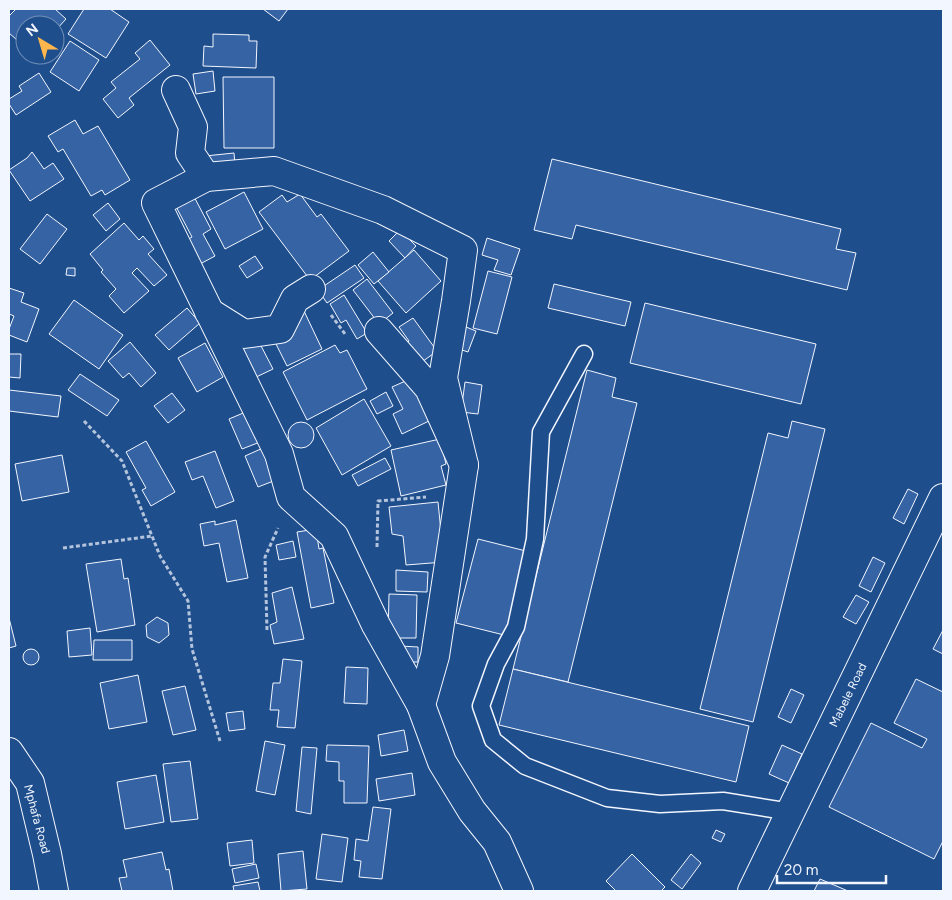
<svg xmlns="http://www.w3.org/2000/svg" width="952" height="900" font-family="Figtree,sans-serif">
	<rect width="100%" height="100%" fill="#1f4e8c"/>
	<!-- building -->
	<g fill="#3563a3" stroke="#f2f6ff">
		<path d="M16 9H55L66 19 55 31V25H25V47L9 33V16Z"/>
		<path d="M84 9H110L129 22 106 58 68 34Z"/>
		<path d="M263 9H288L279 21Z"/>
		<path d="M213 34 249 35V41H257L256 68 203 66 204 46 213 47Z"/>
		<path d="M150 40 170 65 129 98 134 105 118 118 103 99 116 88 111 82 140 59 135 53Z"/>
		<path d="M70 41 99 60 79 91 50 72Z"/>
		<path d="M213 71 215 91 196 94 193 74Z"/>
		<path d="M39 73 51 92 16 115 9 104V99L22 91 19 86Z"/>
		<path d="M223 77H274V148H224Z"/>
		<path d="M75 120 83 134 98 126 130 180 105 195 102 190 91 196 63 149 58 152 48 136Z"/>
		<path d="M32 152 44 169 53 163 64 179 30 201 9 170 27 158Z"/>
		<path d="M234 153 235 165 206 163 205 156Z"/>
		<path d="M552 159 841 229 836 249 856 253 847 290 576 225 572 239 534 230Z"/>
		<path d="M190 189 211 229 203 234 215 256 200 264 187 240 192 237 172 199Z"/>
		<path d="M244 192 263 229 225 249 206 212Z"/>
		<path d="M300 194 317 217 321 214 349 251 310 280 259 212 282 195 287 202Z"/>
		<path d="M108 203 120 219 106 231 93 215Z"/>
		<path d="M47 214 67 229 40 264 20 249Z"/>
		<path d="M124 223 139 240 143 236 154 249 148 254 167 275 154 286 137 268 132 273 149 291 124 313 109 296 116 289 101 272 103 270 90 254Z"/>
		<path d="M400 230 416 246 405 258 389 241Z"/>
		<path d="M487 238 520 249 511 275 494 270 498 260 482 255Z"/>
		<path d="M414 250 441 281 406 313 378 281Z"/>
		<path d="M373 252 389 272 374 284 358 265Z"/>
		<path d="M255 256 263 268 247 278 239 266Z"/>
		<path d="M355 265 364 278 327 303 318 290Z"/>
		<path d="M67 268H75V276L66 275Z"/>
		<path d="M488 271 512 277 497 334 473 328Z"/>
		<path d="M367 279 393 313 379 324 353 290Z"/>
		<path d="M554 284 631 302 625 326 548 308Z"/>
		<path d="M9 288 24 293 21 302 39 309 27 342 9 335V329L14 316 9 314Z"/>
		<path d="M344 295 367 333 357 339 346 320 341 323 330 304Z"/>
		<path d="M74 300 123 335 99 369 49 334Z"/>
		<path d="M645 303 816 344 801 404 630 363Z"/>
		<path d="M187 308 200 323 169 350 155 335Z"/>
		<path d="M304 311 322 349 287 366 275 342Z"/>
		<path d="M413 318 437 351 415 367 401 347 409 341 399 327Z"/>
		<path d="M461 325 476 331 468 352 453 347Z"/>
		<path d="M258 340 273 369 252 379 237 351Z"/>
		<path d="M130 342 156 373 141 387 129 373 123 378 108 361Z"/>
		<path d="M205 343 223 377 197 392 178 358Z"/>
		<path d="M335 345 340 353 347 350 367 389 307 420 283 372Z"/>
		<path d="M9 354H21L20 378 9 377Z"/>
		<path d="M587 370 616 378 612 397 637 403 568 682 513 669Z"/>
		<path d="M80 374 119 400 107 416 68 390Z"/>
		<path d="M410 379 429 421 402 434 393 414 403 409 392 387Z"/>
		<path d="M465 382 482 385 478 414 461 412Z"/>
		<path d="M9 390 61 396 58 417 9 411Z"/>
		<path d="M386 392 393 406 377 414 370 401Z"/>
		<path d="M172 393 185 410 168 423 154 406Z"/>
		<path d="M364 399 391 446 342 475 316 428Z"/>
		<path d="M248 411 260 442 242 449 229 419Z"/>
		<path d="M792 421 825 429 753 722 700 709 768 433 788 438Z"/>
		<circle cx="301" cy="435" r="13"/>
		<path d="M440 439 446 464 441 466 446 485 401 496 391 450Z"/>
		<path d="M146 441 175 492 151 506 142 490 146 488 126 452Z"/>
		<path d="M263 448 276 480 258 487 245 456Z"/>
		<path d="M215 451 234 501 216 508 203 476 192 480 185 462Z"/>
		<path d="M62 455 69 492 22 501 15 464Z"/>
		<path d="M385 458 391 469 358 486 352 475Z"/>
		<path d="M908 489 918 494 904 524 893 518Z"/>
		<path d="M438 502 444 562 406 565 403 536 392 534 389 507Z"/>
		<path d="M236 520 248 578 227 582 219 543 204 546 200 524 215 521V525Z"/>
		<path d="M316 529 319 549 323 548 334 603 311 608 297 532Z"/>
		<path d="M478 539 530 552 508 636 456 623Z"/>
		<path d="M293 541 296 557 279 560 276 545Z"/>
		<path d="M873 557 885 563 871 592 859 586Z"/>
		<path d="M121 559 124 579 128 578 135 625 97 632 86 564Z"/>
		<path d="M396 570 428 572 427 592 396 591Z"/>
		<path d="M292 587 304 639 274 644 270 625 277 622 272 593Z"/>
		<path d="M389 594 417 595 416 638H388Z"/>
		<path d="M856 595 869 602 856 624 843 617Z"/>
		<path d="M157 617 168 623 169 635 159 643 147 637 146 625Z"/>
		<path d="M9 618 16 646 9 648Z"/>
		<path d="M90 628 92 655 69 657 67 631Z"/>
		<path d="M943 630V654L933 649Z"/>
		<path d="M94 640H132V660H93Z"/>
		<path d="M400 646 418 647V662H400Z"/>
		<circle cx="31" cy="657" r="8"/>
		<path d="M283 659 302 661 295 728 277 727 279 710H270L273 683H280Z"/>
		<path d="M346 667 368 668 367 704 344 703Z"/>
		<path d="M513 669 749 726 736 782 499 725Z"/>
		<path d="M138 675 147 722 109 729 100 683Z"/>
		<path d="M916 679 943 692V841L934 859 829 807 871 723 922 748 927 739 894 723Z"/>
		<path d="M185 686 196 730 173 735 162 691Z"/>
		<path d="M791 689 804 695 791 723 778 717Z"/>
		<path d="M243 711 245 729 229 731 226 713Z"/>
		<path d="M404 730 408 751 381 756 378 735Z"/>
		<path d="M265 741 285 745 275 795 256 791Z"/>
		<path d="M327 745 369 746 367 803H344V781H339V762L326 761Z"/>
		<path d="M782 745 802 754 789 783 769 774Z"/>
		<path d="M302 747 317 748 311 814 296 811Z"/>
		<path d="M190 761 198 819 171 822 163 764Z"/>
		<path d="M412 773 415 795 379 801 376 779Z"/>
		<path d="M156 775 164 822 125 829 117 782Z"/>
		<path d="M373 807 391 809 382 879 359 877 361 861 354 860 356 839 368 841Z"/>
		<path d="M716 830 725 834 721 842 712 838Z"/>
		<path d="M322 834 348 838 342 882 316 879Z"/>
		<path d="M252 840 254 863 230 866 227 843Z"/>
		<path d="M303 851 307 889 281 891 278 854Z"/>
		<path d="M162 852 166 870 169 869 173 891H122L119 878 127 877 123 860Z"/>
		<path d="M632 854 665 887 661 891H616L606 881Z"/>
		<path d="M691 854 701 863 682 889 671 880Z"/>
		<path d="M256 864 259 878 235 883 232 869Z"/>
		<path d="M820 879 848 891H814Z"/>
		<path d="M258 882 260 891H234L233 886Z"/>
	</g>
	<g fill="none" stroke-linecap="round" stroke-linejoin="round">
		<defs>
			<path id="service" d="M584 354 541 432 535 539 516 627 496 664 481 706 493 740 525 766 607 798 660 804 723 801 791 812"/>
			<g id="minor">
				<path d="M176 90 193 127 190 153 206 177 156 203 279 454 291 497 334 536 376 625 421 705 442 762 472 811 497 842 519 891"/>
				<path d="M206 177 274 171 383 210 463 250 456 301 443 378 464 465 429 388 379 331"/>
				<path d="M209 312 244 334 280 329 295 299 311 289"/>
				<path d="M421 705 435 656 464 465"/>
				<path d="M9 752 30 783 47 854 54 891"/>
				<path d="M752 891 943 498"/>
			</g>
		</defs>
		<!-- service casing -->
		<use href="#service" stroke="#f2f6ff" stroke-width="19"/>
		<!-- minor casing -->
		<use href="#minor" stroke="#f2f6ff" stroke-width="30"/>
		<!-- path -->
		<g stroke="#b3c4dc" stroke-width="3" stroke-dasharray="4 2.5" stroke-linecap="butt">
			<path d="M331 315 345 334"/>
			<path d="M84 421 122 461 160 556 188 601 192 649 220 741"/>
			<path d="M377 547 378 501 426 497"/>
			<path d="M63 548 152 536"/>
			<path d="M267 630 265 557 278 528"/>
		</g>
		<!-- service -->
		<use href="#service" stroke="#1f4e8c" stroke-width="16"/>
		<!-- minor -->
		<use href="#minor" stroke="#1f4e8c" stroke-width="28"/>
	</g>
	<g text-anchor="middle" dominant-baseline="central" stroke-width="4" stroke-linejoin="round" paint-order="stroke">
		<!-- street labels -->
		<g font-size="12" fill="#f2f6ff" stroke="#1f4e8c">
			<text transform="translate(848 695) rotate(-64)">Mabele Road</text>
			<text transform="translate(37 819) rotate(75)">Mphafa Road</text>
		</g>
	</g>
	<!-- border -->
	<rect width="952" height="900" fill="none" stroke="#f2f6ff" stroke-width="20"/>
	<!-- north arrow -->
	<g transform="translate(40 40) rotate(322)"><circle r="24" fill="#1f4e8c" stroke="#7391ba"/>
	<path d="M0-4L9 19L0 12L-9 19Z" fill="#ffb74d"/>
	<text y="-8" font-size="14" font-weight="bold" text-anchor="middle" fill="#f2f6ff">N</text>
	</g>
	<!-- scale -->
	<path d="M777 875v8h109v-8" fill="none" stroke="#f2f6ff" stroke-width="2.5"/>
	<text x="784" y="875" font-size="15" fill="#f2f6ff" stroke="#1f4e8c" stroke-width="4" paint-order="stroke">20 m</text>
</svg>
